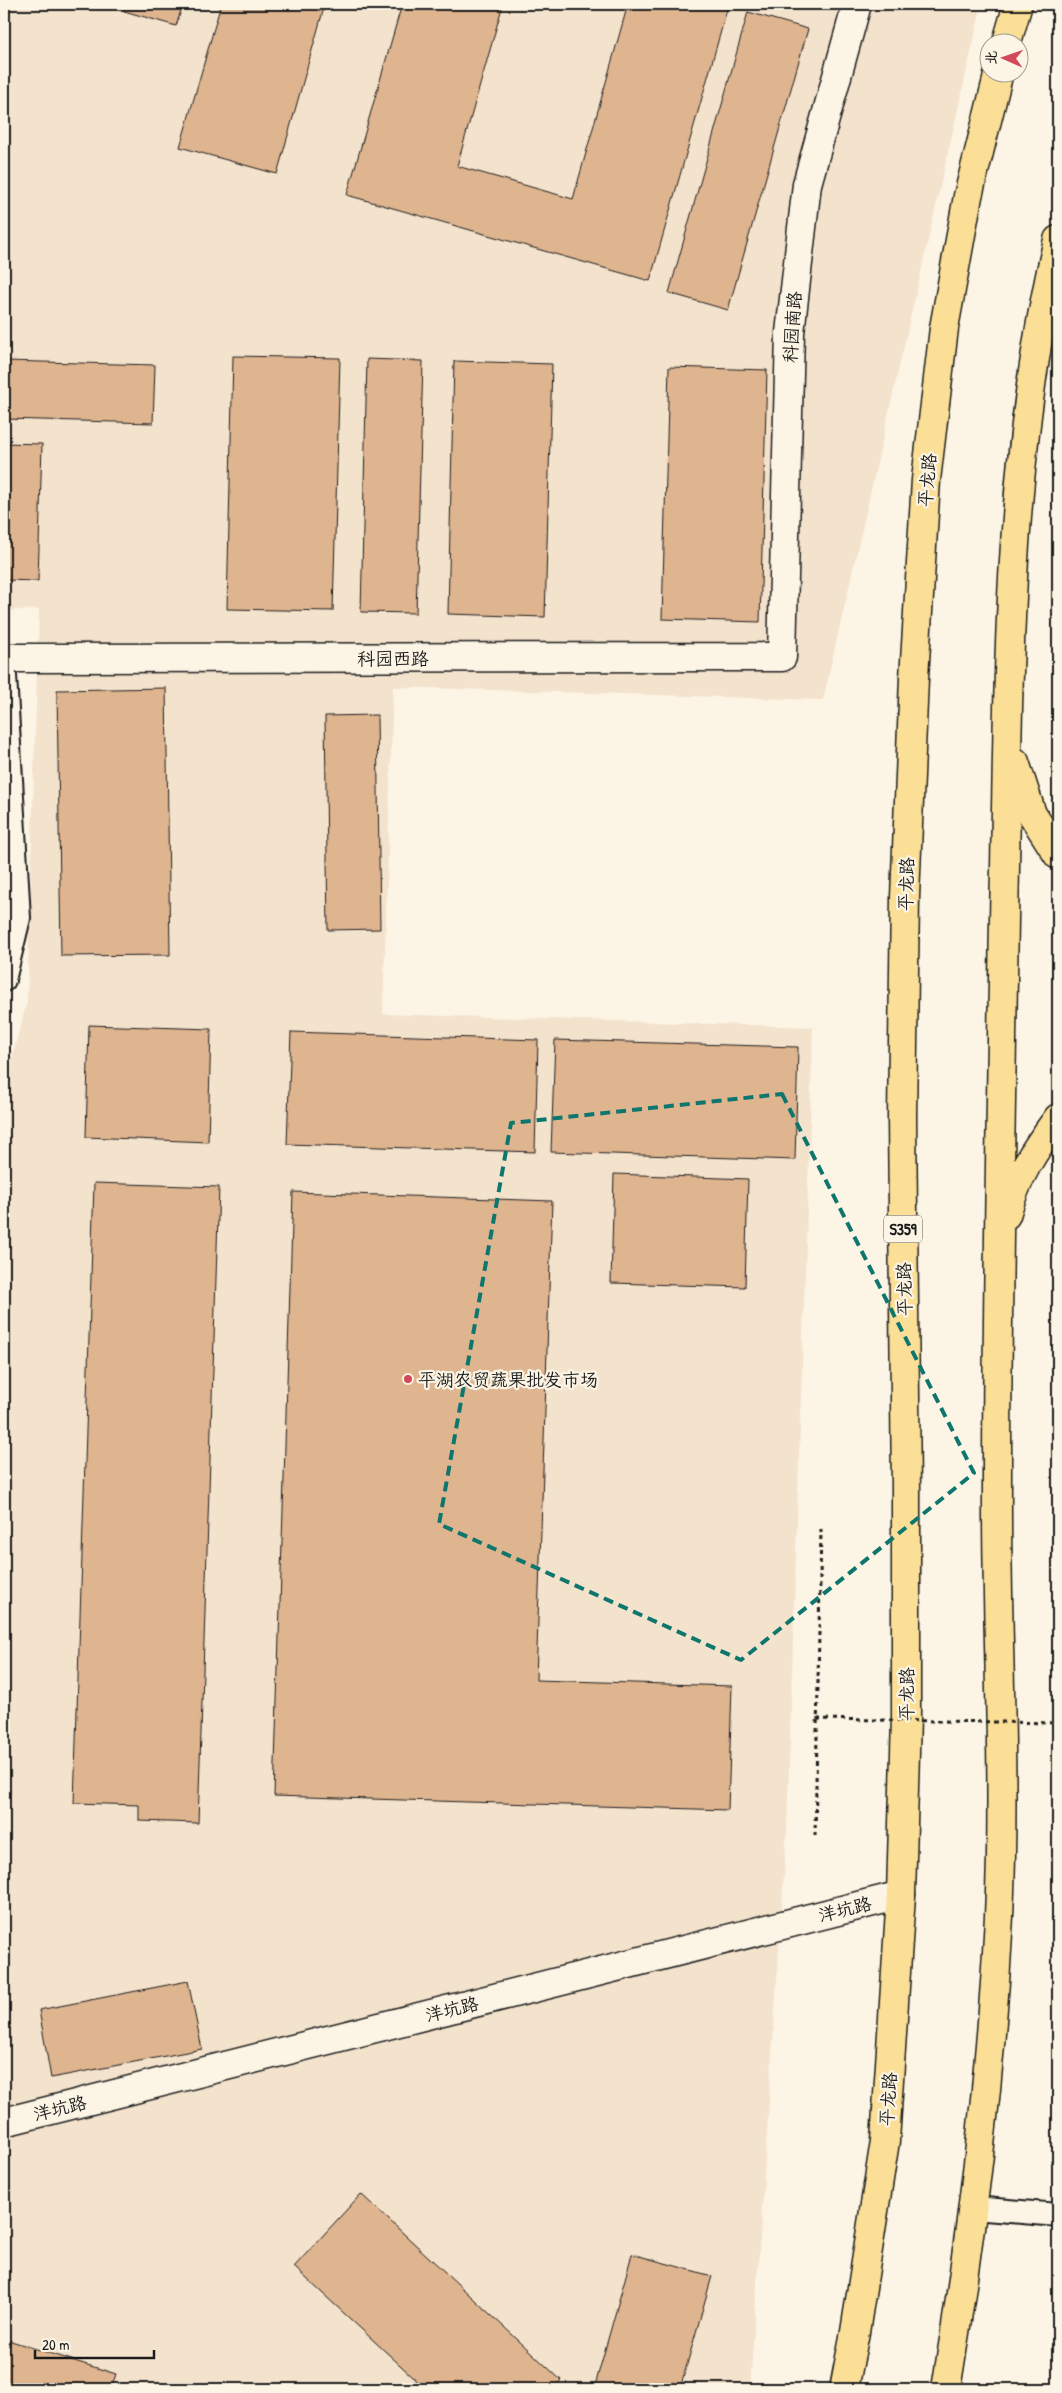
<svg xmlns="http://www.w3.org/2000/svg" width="1062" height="2393" font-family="'Patrick Hand','LXGW WenKai TC',sans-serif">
	<rect width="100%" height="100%" fill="#fcf5e5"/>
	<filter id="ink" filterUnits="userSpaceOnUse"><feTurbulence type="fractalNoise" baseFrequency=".02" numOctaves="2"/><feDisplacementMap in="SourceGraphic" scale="10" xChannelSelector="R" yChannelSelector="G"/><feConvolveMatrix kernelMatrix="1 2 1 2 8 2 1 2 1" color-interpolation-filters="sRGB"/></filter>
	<g filter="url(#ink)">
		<!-- built -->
		<path fill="#f3e2cc" d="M4 4H982L823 700 393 687 383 1014 813 1027 787 1828 750 2389H4V1086L27 1002 39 609 4 611Z"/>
		<!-- building -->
		<g fill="#dfb590" stroke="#1c1c1c">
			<path d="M126 4H183L176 26 124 11Z"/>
			<path d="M221 4H325L277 174 180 147Z"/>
			<path d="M402 4H503L457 166 573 199 628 4H721L728 6 650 281 347 195Z"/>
			<path d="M748 12 808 29 728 310 669 293Z"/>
			<path d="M233 356 340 358 333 611 227 609Z"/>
			<path d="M367 359 423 361 416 613 361 612Z"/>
			<path d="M4 361 155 365 153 423 4 419Z"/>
			<path d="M454 361 552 364 545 617 448 614Z"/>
			<path d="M669 367 767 370 760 622 662 619Z"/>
			<path d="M4 443 42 444 38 581 4 580Z"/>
			<path d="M166 688 170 955 61 956 57 690Z"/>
			<path d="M377 715 380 929 328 930 325 716Z"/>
			<path d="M89 1025 211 1029 208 1142 86 1137Z"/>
			<path d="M291 1032 538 1040 535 1152 287 1144Z"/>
			<path d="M555 1040 798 1047 795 1160 551 1152Z"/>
			<path d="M614 1174 748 1179 745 1287 611 1283Z"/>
			<path d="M94 1183 219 1187 198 1823 139 1821V1805L74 1803Z"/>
			<path d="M293 1192 552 1201 536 1680 732 1686 728 1810 274 1796Z"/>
			<path d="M188 1981 202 2049 51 2078 39 2010Z"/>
			<path d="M361 2194 561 2380 553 2389H426L294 2267Z"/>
			<path d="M632 2254 712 2276 680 2389H594Z"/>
			<path d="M8 2340 116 2374 111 2389H4V2354Z"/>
		</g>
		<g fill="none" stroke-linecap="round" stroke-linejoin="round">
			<defs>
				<g id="service">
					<path d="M4 980 19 918 4 658"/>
					<path d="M973 2208 1058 2215"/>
				</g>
				<g id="minor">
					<path d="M4 658 782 657 790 333 807 184 857 4"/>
					<path d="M4 2122 901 1895"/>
				</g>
				<g id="primary">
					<path d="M1007 42 1018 4"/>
					<path d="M1015 762 1032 814 1058 855"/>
					<path d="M1006 1215C1017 1176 1035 1149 1058 1118"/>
					<path d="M844 2389 855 2332 885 2141 901 1895 906 1717V1490L902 1118 905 897 914 678 926 480 944 328 968 196 999 72"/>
					<path d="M946 2389C972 2232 991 2075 999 1916 1006 1771 996 1627 997 1483 997 1295 1001 1107 1004 919 1009 692 1005 462 1058 240"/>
				</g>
			</defs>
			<!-- service casing -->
			<use href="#service" stroke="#1c1c1c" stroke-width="26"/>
			<!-- minor casing -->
			<use href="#minor" stroke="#1c1c1c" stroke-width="31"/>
			<!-- primary casing -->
			<use href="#primary" stroke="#1c1c1c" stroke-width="31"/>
			<!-- path -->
			<path stroke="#1c1c1c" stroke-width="3" stroke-dasharray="4 4" stroke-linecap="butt" d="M815 1836 821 1529"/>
			<!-- service -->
			<use href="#service" stroke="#fcf5e5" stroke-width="22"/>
			<!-- minor -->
			<use href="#minor" stroke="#fcf5e5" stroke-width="28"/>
			<!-- primary -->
			<use href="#primary" stroke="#fbdf96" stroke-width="28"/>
			<!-- path-bridge -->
			<path stroke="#1c1c1c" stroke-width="3" stroke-dasharray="4 4" stroke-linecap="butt" d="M817 1719 1058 1723"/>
		</g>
	</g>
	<!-- marked area -->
	<path fill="none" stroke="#0f766e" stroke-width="4" stroke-dasharray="10 6" stroke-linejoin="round" d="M782 1094 974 1473 741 1660 439 1524 511 1123Z"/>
	<!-- markers -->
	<circle fill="#d1495b" stroke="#fcf5e5" stroke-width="2" cx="408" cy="1379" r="5"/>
	<g text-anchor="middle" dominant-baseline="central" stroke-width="4.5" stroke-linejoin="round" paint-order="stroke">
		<!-- shield labels -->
		<rect fill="#fcf5e5" stroke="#5f5d58" stroke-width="1" x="884" y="1215.5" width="38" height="27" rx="4"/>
		<g font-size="16" font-weight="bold" fill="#1c1c1c">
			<text x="903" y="1229">S359</text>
		</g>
		<!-- street labels -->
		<g font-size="18" fill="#1c1c1c" stroke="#fcf5e5">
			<text transform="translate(792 327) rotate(-86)">科园南路</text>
			<text transform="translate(927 480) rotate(-85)">平龙路</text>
			<text x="393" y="658">科园西路</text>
			<text transform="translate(906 884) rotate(-88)">平龙路</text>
			<text transform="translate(904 1289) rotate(-91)">平龙路</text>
			<text transform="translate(906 1694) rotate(-90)">平龙路</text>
			<text transform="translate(845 1909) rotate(-14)">洋坑路</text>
			<text transform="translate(452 2009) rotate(-14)">洋坑路</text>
			<text transform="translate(888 2099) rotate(-86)">平龙路</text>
			<text transform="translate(60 2108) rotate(-14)">洋坑路</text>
		</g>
		<!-- poi labels -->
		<g font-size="18" fill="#1c1c1c" stroke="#fcf5e5" text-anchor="start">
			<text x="418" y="1379">平湖农贸蔬果批发市场</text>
		</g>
	</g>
	<!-- margin -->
	<rect width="1062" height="2393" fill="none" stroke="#fcf5e5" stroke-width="20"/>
	<rect x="10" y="10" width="1042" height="2373" fill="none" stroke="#1c1c1c" stroke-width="2" filter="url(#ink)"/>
	<!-- north arrow -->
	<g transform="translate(1004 58) rotate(272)"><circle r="24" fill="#fcf5e5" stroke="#a29e95"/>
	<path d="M0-4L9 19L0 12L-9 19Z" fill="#d1495b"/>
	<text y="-8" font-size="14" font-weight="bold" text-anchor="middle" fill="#1c1c1c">北</text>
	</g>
	<!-- scale -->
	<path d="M35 2350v8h119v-8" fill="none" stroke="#1c1c1c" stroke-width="2.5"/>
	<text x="42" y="2350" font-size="15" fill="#1c1c1c" stroke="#fcf5e5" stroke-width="4" paint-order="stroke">20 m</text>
</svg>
